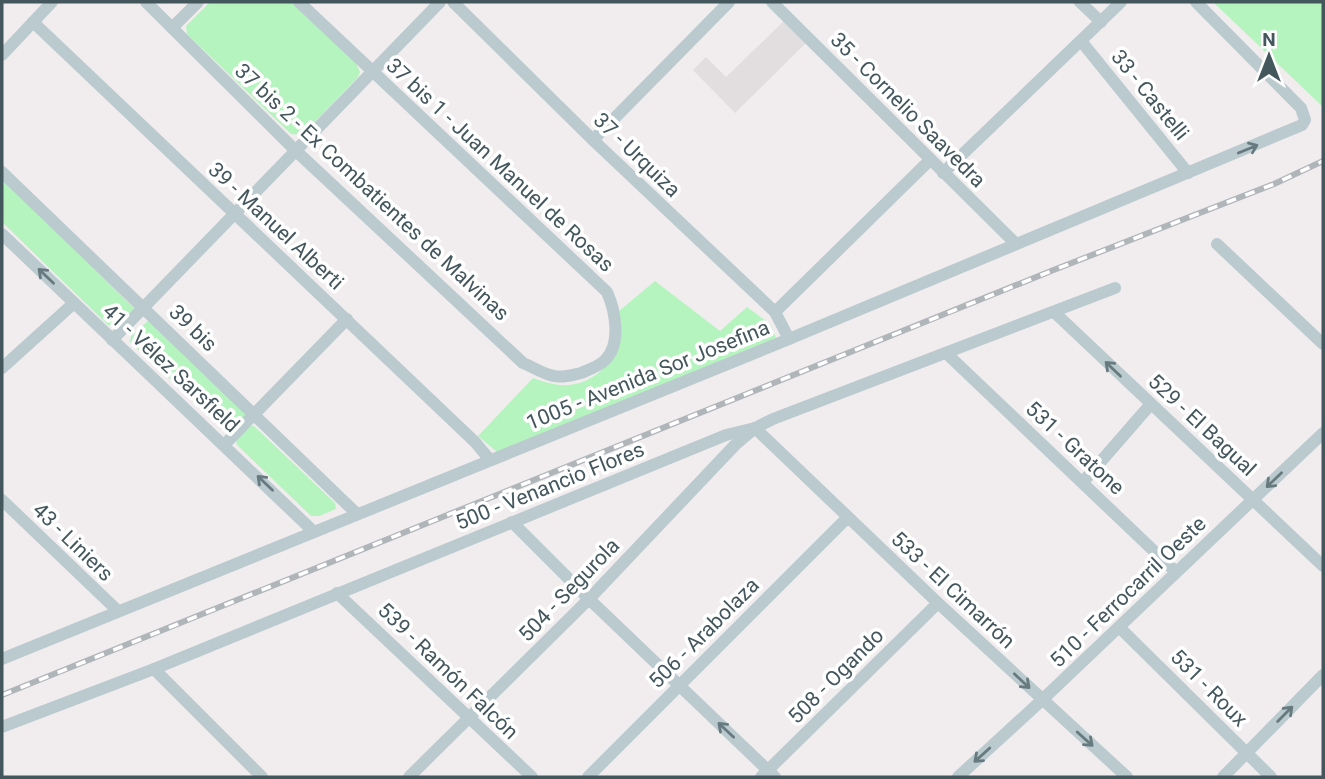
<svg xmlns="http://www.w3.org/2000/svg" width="1325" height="779" font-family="Roboto,sans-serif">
	<rect width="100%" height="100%" fill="#f1edee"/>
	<!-- education -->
	<path fill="#e2dee0" d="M784 21 806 43 735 113 693 70 706 57 726 77Z"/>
	<!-- green -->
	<g fill="#b6f4bf">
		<path d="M210 2H292L355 61 360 72 358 77 307 130 302 135 291 134 187 34 186 26Z"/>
		<path d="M1213 2H1323V107Z"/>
		<path d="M2 178 135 309 117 328 108 325 2 222Z"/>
		<path d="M655 281 720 331 747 307 770 324 776 338 497 452 478 436 533 378C541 381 551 384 560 385 601 388 627 348 619 311Z"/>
		<path d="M149 320 248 413 228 433 130 342 131 336Z"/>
		<path d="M250 426H254L335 503 336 509 319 516H311L237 445 236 441Z"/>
	</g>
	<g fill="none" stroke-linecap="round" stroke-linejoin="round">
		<!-- street -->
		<g stroke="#bacacf" stroke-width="12">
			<path d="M146 2 295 150 523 363C533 367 543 374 554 376 563 378 572 375 581 373 588 370 600 366 605 360 622 344 615 310 607 292L299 2"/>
			<path d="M453 2 593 140 775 312 789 339"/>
			<path d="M772 2 1016 244"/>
			<path d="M1080 2 1101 22"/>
			<path d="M33 22 475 442 490 460"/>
			<path d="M172 28 198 2"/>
			<path d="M1081 41 1188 173"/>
			<path d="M2 55 52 2"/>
			<path d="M593 140 729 2"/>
			<path d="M2 172 356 513"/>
			<path d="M943 173 1121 2"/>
			<path d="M2 234 313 531"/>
			<path d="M1217 244 1323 344"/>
			<path d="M775 312 930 160"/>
			<path d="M1054 312 1323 566"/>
			<path d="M112 340 440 2"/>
			<path d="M946 353 1176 572"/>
			<path d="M2 368 74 303"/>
			<path d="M225 444 347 319"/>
			<path d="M1083 482 1150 405"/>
			<path d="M2 500 118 611"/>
			<path d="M512 522 589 599 775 777"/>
			<path d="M337 593 532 777"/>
			<path d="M1119 627 1271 777"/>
			<path d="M2 659 789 339 1302 125 1305 120 1301 108 1196 2"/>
			<path d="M154 669 262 777"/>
			<path d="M2 727 154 669 726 435 755 428 773 419 1115 288"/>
			<path d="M409 777 589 599 735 445 755 428 938 603 1127 777"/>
			<path d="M588 777 848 517"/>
			<path d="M761 777 938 603"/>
			<path d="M958 777 1042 700 1323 433"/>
			<path d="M1223 777 1323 675"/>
		</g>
		<defs>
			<path id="rail" d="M2 695 1051 271 1274 184 1323 161"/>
		</defs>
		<!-- rail casing -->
		<use href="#rail" stroke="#afb5b9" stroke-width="6"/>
		<!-- rail -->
		<use href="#rail" stroke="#fff" stroke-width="3.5" stroke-dasharray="10" stroke-linecap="butt"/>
	</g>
	<!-- one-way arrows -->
	<defs><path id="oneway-shaft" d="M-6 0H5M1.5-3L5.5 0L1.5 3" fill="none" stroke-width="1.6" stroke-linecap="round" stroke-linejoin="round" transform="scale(1.75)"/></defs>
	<g stroke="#677a7f">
		<use href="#oneway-shaft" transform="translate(1248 149) rotate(-22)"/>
		<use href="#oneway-shaft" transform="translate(46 276) rotate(-136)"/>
		<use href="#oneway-shaft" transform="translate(1113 369) rotate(-136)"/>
		<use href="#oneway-shaft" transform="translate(1274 480) rotate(136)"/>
		<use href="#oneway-shaft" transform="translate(265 483) rotate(-136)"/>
		<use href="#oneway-shaft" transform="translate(1022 681) rotate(43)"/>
		<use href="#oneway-shaft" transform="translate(1285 714) rotate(-45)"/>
		<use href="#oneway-shaft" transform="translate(726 730) rotate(-137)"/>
		<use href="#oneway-shaft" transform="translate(1085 739) rotate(42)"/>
		<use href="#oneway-shaft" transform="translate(982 755) rotate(138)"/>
	</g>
	<g text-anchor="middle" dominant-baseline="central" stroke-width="7" stroke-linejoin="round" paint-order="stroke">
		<!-- street labels -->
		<g font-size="21" fill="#44575d" stroke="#fff">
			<text transform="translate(1150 95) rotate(51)">33 - Castelli</text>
			<text transform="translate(908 110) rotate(45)">35 - Cornelio Saavedra</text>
			<text transform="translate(637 155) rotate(44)">37 - Urquiza</text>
			<text transform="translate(500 165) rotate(43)">37 bis 1 - Juan Manuel de Rosas</text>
			<text transform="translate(372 192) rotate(43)">37 bis 2 - Ex Combatientes de Malvinas</text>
			<text transform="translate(276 226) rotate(43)">39 - Manuel Alberti</text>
			<text transform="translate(193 328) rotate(44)">39 bis</text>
			<text transform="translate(171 368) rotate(43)">41 - Vélez Sarsfield</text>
			<text transform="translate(648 375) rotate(-22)">1005 - Avenida Sor Josefina</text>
			<text transform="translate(1202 425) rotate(43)">529 - El Bagual</text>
			<text transform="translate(1075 448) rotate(43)">531 - Gratone</text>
			<text transform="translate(550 486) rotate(-22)">500 - Venancio Flores</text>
			<text transform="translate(73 542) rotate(44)">43 - Liniers</text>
			<text transform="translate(569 590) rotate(-46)">504 - Segurola</text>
			<text transform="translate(953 590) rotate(43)">533 - El Cimarrón</text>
			<text transform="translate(1128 592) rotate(-44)">510 - Ferrocarril Oeste</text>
			<text transform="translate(704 633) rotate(-45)">506 - Arabolaza</text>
			<text transform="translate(448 671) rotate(44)">539 - Ramón Falcón</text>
			<text transform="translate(836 676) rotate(-45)">508 - Ogando</text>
			<text transform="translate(1209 688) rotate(45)">531 - Roux</text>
		</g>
	</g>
	<!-- border -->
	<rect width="1325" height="779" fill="none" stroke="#44575d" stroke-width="7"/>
	<!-- north arrow -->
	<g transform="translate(1269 56)" stroke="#ffffff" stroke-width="5" paint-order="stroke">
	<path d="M0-5L12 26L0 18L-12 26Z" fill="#44575d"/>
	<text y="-10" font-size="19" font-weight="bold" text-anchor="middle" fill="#44575d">N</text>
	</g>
</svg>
